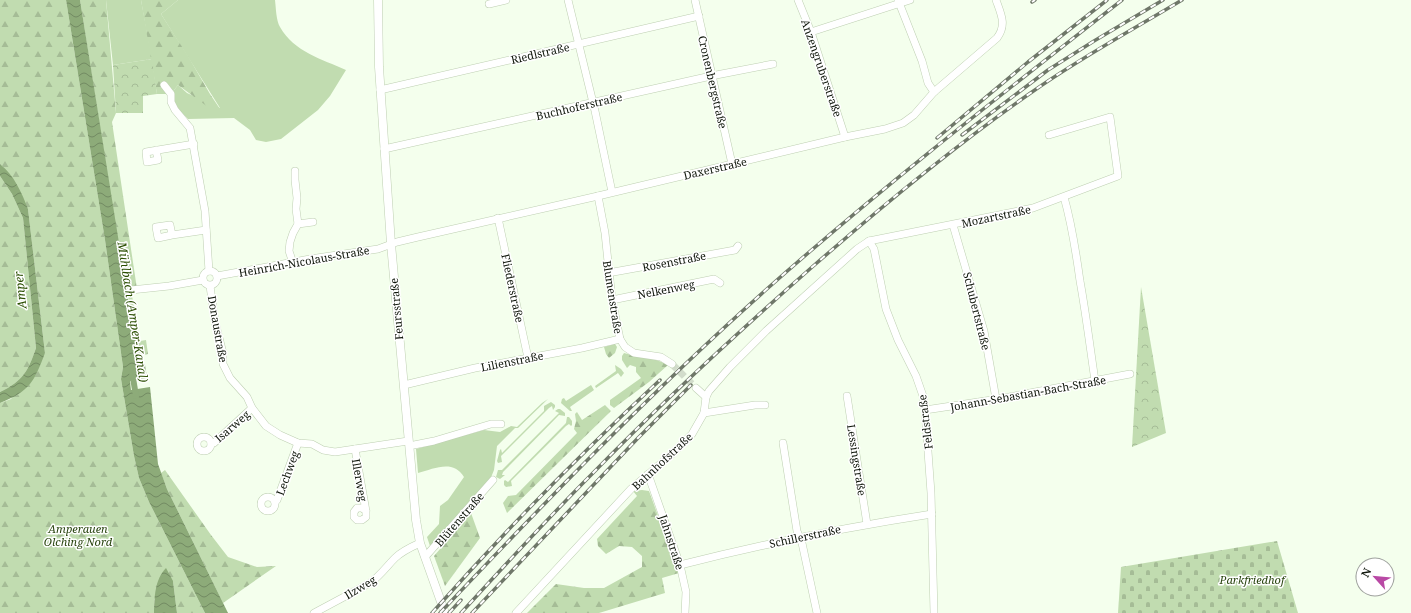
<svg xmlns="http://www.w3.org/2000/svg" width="1411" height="613" font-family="'Noto Serif',serif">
	<defs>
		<pattern id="forest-firs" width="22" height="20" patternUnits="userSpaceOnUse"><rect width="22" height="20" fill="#c1dcb0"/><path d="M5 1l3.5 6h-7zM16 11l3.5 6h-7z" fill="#a5bc96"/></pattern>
		<pattern id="cemetery-stones" width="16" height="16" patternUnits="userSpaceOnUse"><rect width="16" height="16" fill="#c1dcb0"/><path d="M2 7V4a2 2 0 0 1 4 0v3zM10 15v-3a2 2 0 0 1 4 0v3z" fill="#a5bc96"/></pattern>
		<pattern id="park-crowns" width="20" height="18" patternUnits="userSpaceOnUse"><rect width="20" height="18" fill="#c1dcb0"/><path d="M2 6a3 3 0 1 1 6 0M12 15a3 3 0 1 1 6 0" fill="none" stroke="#a5bc96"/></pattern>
		<pattern id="water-waves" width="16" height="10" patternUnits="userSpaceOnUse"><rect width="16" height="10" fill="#8dab79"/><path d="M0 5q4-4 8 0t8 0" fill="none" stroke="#728a62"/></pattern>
	</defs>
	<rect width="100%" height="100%" fill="#f4ffed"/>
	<!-- grass -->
	<g fill="#c1dcb0">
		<path d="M106 0H141L152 59 113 65Z"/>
		<path d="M178 0H275C276 8 276 20 280 27 294 52 322 59 346 70L330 96 318 110 281 139 266 142 256 140 250 130 234 118 188 119 171 102V94L178 85 187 93 220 108 161 14Z"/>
		<path d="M615 365 621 369 624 373 621 377 618 373 596 388 595 386 616 371Z"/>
		<path d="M591 385 594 390 570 407 572 411H570L561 403 562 399 564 398 566 401Z"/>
		<path d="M548 399 518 428H515L497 446 494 470 490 480 430 546 427 537 439 524 440 506 448 500 464 477C453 459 434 469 418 473L416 449 484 430 500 432 511 426 517 427 542 403Z"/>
		<path d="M551 402 555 405V407L553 410 552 406 549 408 501 456 502 462 498 463 497 461 500 450 501 449 502 453 544 411V406Z"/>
		<path d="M558 409H560L565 413V416L559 415 503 472 502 475H505L500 479 496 477 498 470H502L559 413 555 411Z"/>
		<path d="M567 417H569L572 421V425L571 426 569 424 566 426 511 481 512 486 506 487 504 485V481L505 480 508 482 566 423Z"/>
	</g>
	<!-- forest -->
	<g fill="url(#forest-firs)">
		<path d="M0 0H66L105 240 123 367 121 379 134 456 139 478 149 502 205 613H177L173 581 154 599V613H0V403L11 399 45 353 28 209 4 168 0 164Z"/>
		<path d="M80 0H106L116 113 112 122 137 289 131 290 140 341 146 340 148 354 139 356 118 242Z"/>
		<path d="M141 0H178L161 14 188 56 210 94 220 109 208 107 178 85 171 94H157Z"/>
		<path d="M0 176 12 194 23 218 36 348C28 371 23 381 0 392Z"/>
		<path d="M611 344H615L617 347 615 353 609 358 606 354 604 347 611 345Z"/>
		<path d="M624 353C639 358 655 357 668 365L649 382 614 408 610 405V400L641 378 636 372V367L630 365 627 368 622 360V356Z"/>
		<path d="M605 405 611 411 507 513 503 503 508 496 516 495 577 433 574 429 576 421 575 414 577 412 582 420Z"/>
		<path d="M165 470 211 535 228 557 257 567 276 566 223 603 167 489 161 473Z"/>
		<path d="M642 490 649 491 679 573 662 578 665 593 599 613H527L556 584 584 588H604L642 567V556L632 547 619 546 606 554 598 546 597 539 637 496 633 491Z"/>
		<path d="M471 513 480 538 445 586 434 556Z"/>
	</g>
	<!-- cemetery -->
	<path fill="url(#cemetery-stones)" d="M1277 541 1298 613H1118L1121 567Z"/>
	<!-- park -->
	<g fill="url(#park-crowns)">
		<path d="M152 59 157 94 143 96V113H116L113 65Z"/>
		<path d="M1141 287 1166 433 1132 447Z"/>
	</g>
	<!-- water -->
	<g fill="url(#water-waves)">
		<path d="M66 0H80L128 299 139 356 145 365 147 378 130 381 131 390 150 387 158 464 167 489 228 613H205L149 502 139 478 134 456 121 379 123 367 105 240Z"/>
		<path d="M0 164C14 175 22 193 28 209L45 353C34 382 30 391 0 403V392C23 381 28 371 36 348L23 218 12 194 0 176Z"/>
		<path d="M166 568 173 581 177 613H154C154 598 155 579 166 568Z"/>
	</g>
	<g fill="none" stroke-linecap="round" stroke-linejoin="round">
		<!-- canal -->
		<path stroke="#8dab79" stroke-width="6" d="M132 372 136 396"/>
		<!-- minor-tunnel -->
		<path stroke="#d2dccb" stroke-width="7" stroke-dasharray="7 3.5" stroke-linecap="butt" d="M672 364 696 388"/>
		<defs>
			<g id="minor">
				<path d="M568 0 595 111 612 192"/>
				<path d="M695 0 732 164"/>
				<path d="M798 0 811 32 845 137"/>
				<path d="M898 0 922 61 928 83 934 92"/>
				<path d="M489 4 506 0"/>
				<path d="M811 32 910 0"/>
				<path d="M164 85 171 94V102L175 110 190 128 205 211 209 271"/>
				<path d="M380 90 699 16"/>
				<path d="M384 149 711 76 773 64"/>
				<path d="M156 150 158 160 147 162 146 152 194 144"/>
				<path d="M598 196 605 233 612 300 620 339 625 347 634 353 661 357 672 364"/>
				<path d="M1064 197C1072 225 1076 252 1080 281 1086 314 1090 347 1095 381"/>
				<path d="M498 218 528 358"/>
				<path d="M298 224 313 222"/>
				<path d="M953 225 984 331 996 399"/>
				<path d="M172 235 158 238 156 227 170 225 172 235 206 230"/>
				<path d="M869 241 874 249 886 309 898 340 916 376 923 396 925 410 931 493 934 613"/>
				<path d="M293 263 289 251 290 242 293 233 298 224 296 209 297 198 295 180V171"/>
				<circle cx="210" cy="278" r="7"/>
				<path d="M608 273 735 250 738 246"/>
				<path d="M217 276 310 259 378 249 397 242 418 237 598 196 845 137 885 129 903 123 914 115 934 92 997 38C1007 25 1001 14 996 0"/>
				<path d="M210 286 215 322 223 353V364L230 378 247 397 252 408 266 426 280 435 298 443 312 444 323 450 335 452 408 441"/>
				<path d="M131 290 169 286 203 280"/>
				<path d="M612 300 714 279 720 283"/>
				<path d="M404 385 475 368 582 348 620 339"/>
				<path d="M696 388 706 397"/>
				<path d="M847 396 867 524"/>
				<path d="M925 410 998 399 1130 374"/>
				<path d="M704 413 755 405H765"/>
				<circle cx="204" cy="444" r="7"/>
				<path d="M211 443H214L252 408"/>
				<path d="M783 443 797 531 802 543 817 613"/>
				<path d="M414 445 434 441 491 424H501"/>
				<path d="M355 449 366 511V517L362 520H357L354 517V512L357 508H362L366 511"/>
				<path d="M648 474 680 565 686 592 685 613"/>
				<circle cx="268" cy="504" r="7"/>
				<path d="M275 502 277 500 298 443"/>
				<path d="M425 557 493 480"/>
				<path d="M680 565C763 544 847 527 932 514"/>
				<path d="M314 613 370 583C380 576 387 566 395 558 402 551 411 547 420 543"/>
				<path d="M516 613 631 489 672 454 692 434 704 413 706 397 709 391 730 367 766 331 857 249 869 241 1033 208 1118 176 1110 117 1049 135"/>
			</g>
			<path id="tertiary" d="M378 0 379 67 391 244 416 520 420 543 445 613"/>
		</defs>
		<!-- minor casing -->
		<use href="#minor" stroke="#becfb2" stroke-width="8"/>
		<!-- tertiary casing -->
		<use href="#tertiary" stroke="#becfb2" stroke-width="9"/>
		<!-- minor -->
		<use href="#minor" stroke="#fff" stroke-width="7"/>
		<!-- tertiary -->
		<use href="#tertiary" stroke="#fff" stroke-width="8"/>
		<defs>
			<g id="rail">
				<path d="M1032 2 1035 0"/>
				<path d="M962 135 1048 70 1094 41 1163 0"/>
				<path d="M937 138 1028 62 1107 0"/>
				<path d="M432 613C504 532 580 454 660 380"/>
				<path d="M440 613C546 501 653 390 768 288 882 187 1002 94 1122 0"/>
				<path d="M449 613 461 600"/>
				<path d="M461 613C504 566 547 519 592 474 662 402 736 334 811 268 882 206 954 146 1032 92 1080 58 1132 30 1182 0"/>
				<path d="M472 613 638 438 691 385"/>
			</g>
		</defs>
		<!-- rail casing -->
		<use href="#rail" stroke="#6f7769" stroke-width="3.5"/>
		<!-- rail -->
		<use href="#rail" stroke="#fff" stroke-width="2" stroke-dasharray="6" stroke-linecap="butt"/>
	</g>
	<g text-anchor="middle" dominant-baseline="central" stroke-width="3" stroke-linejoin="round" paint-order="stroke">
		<!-- street labels -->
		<g font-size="11" fill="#10170c" stroke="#fff">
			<text transform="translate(540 53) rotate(-13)">Riedlstraße</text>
			<text transform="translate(822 68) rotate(71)">Anzengruberstraße</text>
			<text transform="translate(713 82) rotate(77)">Cronenbergstraße</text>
			<text transform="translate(579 106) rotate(-13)">Buchhoferstraße</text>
			<text transform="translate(715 168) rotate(-13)">Daxerstraße</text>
			<text transform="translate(996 216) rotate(-12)">Mozartstraße</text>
			<text transform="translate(304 261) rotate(-10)">Heinrich-Nicolaus-Straße</text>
			<text transform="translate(674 261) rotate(-11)">Rosenstraße</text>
			<text transform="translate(513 288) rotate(78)">Fliederstraße</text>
			<text transform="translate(666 289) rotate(-11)">Nelkenweg</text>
			<text transform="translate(613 297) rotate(81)">Blumenstraße</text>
			<text transform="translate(396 309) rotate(-95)">Feursstraße</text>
			<text transform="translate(977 311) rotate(76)">Schubertstraße</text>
			<text transform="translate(218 329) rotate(80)">Donaustraße</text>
			<text transform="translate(512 361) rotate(-11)">Lilienstraße</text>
			<text transform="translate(1028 393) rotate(-10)">Johann-Sebastian-Bach-Straße</text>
			<text transform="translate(925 422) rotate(-97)">Feldstraße</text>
			<text transform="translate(232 426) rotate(-41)">Isarweg</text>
			<text transform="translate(857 460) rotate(81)">Lessingstraße</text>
			<text transform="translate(662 461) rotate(-43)">Bahnhofstraße</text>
			<text transform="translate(287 473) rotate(-70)">Lechweg</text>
			<text transform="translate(360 480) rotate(80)">Illerweg</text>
			<text transform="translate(459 519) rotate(-49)">Blütenstraße</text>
			<text transform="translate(805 536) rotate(-12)">Schillerstraße</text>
			<text transform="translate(672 542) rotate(72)">Jahnstraße</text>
			<text transform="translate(360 587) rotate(-31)">Ilzweg</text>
		</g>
		<!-- park labels -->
		<g font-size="11" font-style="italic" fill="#28440e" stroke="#fff">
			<text x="78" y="528">Amperauen<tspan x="78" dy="13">Olching Nord</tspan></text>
			<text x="1252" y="579">Parkfriedhof</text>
		</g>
		<!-- water labels -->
		<g font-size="12" font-style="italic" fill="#2a4e00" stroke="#fff">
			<text transform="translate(20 290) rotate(-96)">Amper</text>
			<text transform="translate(133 312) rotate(81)">Mühlbach (Amper-Kanal)</text>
		</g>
	</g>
	<!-- north arrow -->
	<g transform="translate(1375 577) rotate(297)"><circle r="19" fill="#ffffff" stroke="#9fa29e"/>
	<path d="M0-3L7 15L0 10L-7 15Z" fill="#b949a5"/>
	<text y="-6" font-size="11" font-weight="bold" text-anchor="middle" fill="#10170c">N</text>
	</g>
</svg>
